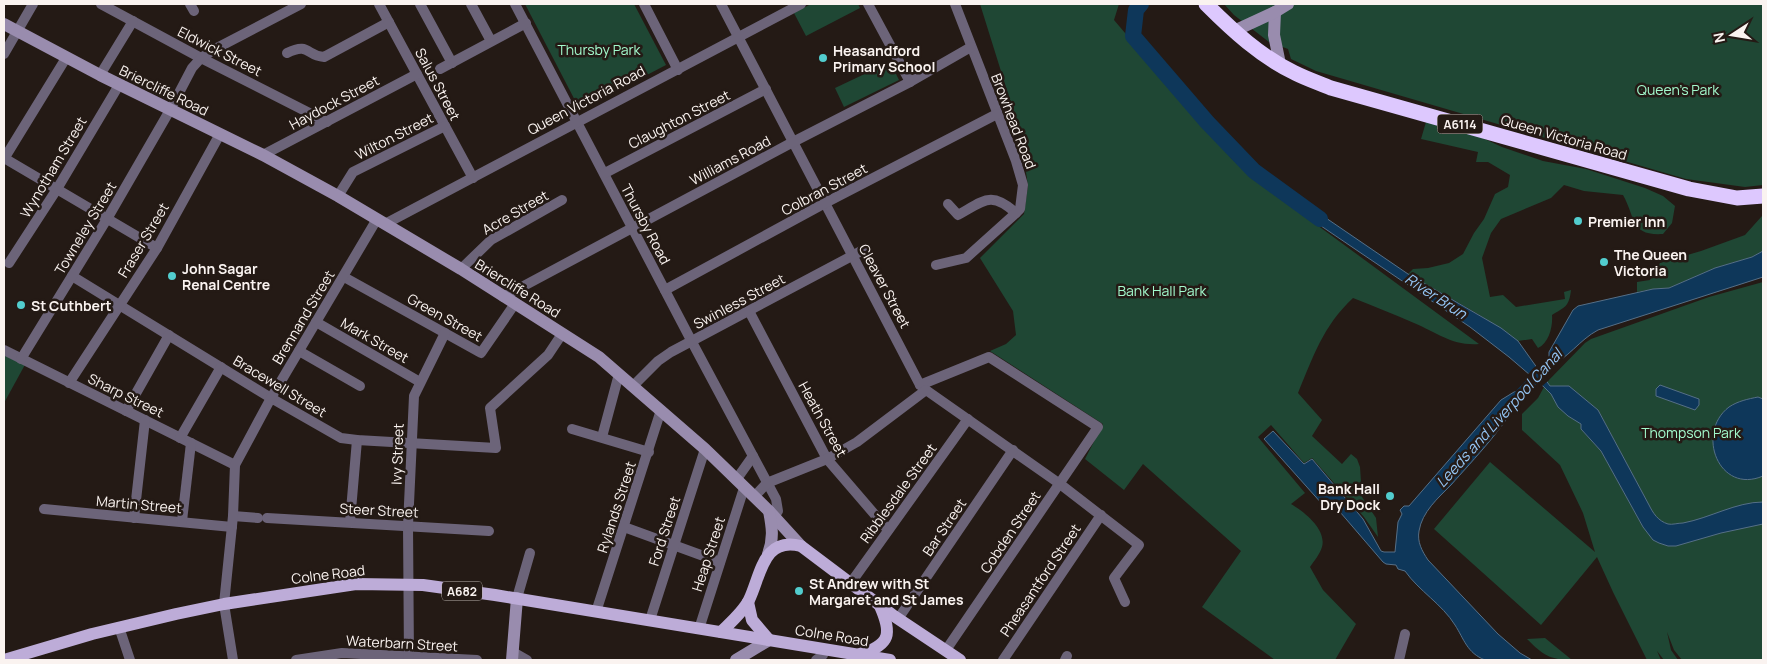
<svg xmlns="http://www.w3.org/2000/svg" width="1767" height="664" font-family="Manrope,sans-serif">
	<rect width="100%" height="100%" fill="#241a15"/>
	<!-- green -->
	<g fill="#1f4734">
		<path d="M525 4H634L666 65 580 110Z"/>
		<path d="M811 4H858L860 8 806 36 794 13Z"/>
		<path d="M980 4H1119L1114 20 1231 158 1245 172 1479 344C1452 346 1438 333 1414 323 1394 314 1373 306 1353 298 1323 326 1313 357 1298 393L1322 420 1312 436 1342 464 1351 454 1357 459 1360 467 1362 497 1376 518 1378 537 1364 517 1312 458 1304 463 1271 425 1258 437 1305 493 1291 504C1303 511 1327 529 1322 547 1320 554 1314 561 1310 567L1323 590 1356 624 1335 660H1275L1202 607 1241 551 1143 464 1124 490 1085 459 1103 424 990 351 1006 344 1016 335 1013 311 980 258 1024 214 1028 186 1025 165 1010 100Z"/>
		<path d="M1224 4H1763V185L1745 187 1686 179 1316 71 1291 59 1288 49 1269 42 1234 15Z"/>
		<path d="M890 62 899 80 844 107 835 88Z"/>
		<path d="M1426 122 1474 134 1502 147 1543 161 1586 169 1645 188 1663 196 1675 206 1672 223 1663 234C1630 236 1636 218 1623 195L1584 191 1564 185 1551 198 1501 219 1491 233 1482 258 1490 297 1503 295 1516 307 1565 299 1564 292 1571 290C1569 307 1565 307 1552 315 1553 326 1549 343 1538 348L1532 339 1518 341C1484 315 1445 296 1408 274L1413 269 1428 268 1449 263 1463 254 1474 233 1484 219 1495 194 1508 187 1510 175 1488 162H1476L1478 152 1421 139Z"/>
		<path d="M1762 216 1763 251 1752 257 1715 268 1669 288 1653 289 1637 292V282L1650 280 1660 263 1701 251 1745 235Z"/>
		<path d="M1763 282V660H1682L1674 650 1667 632 1671 650 1678 660H1664L1657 651 1661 660H1647L1613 592 1597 557 1541 625 1434 529 1490 462 1595 552 1583 513 1560 465 1522 430V414L1538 398 1544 387 1581 424V429L1601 451 1643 527 1652 511 1598 410 1569 387 1550 386 1547 382 1585 343 1591 339 1709 297Z"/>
		<path d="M4 350 27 361 4 403Z"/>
		<path d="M1545 638 1572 660C1550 660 1543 655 1527 639Z"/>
	</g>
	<!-- water -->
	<g fill="#0e375a" stroke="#556f87">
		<path d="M1304 203 1408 274 1501 328 1518 341 1550 386H1569L1598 410 1649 505C1653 513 1658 521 1668 524 1672 525 1678 523 1683 523 1710 518 1736 502 1763 502V524L1721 533 1676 546H1668L1659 543 1653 540 1643 527 1601 451 1581 429V424L1568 416 1558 407 1551 394 1544 387 1509 357 1470 327 1299 211Z"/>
		<path d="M1763 251V277L1598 330C1579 340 1568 359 1549 366V352L1573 310 1578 306 1653 289 1669 288 1715 268 1752 257Z"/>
		<path d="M1660 385 1699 399V405L1695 410 1656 396V389Z"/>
		<path d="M1522 391C1512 420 1472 461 1451 485 1438 498 1422 512 1419 531 1417 542 1422 551 1428 560L1498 634 1520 653 1532 660C1522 660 1493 663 1485 660 1467 653 1464 639 1455 625 1442 604 1419 591 1405 571L1398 569 1396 565 1386 564 1383 562 1334 505 1327 506 1323 505 1264 439 1273 431 1304 464 1312 459 1363 519 1381 551 1384 552H1395L1398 522 1402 514 1400 510 1404 506H1409L1501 400 1514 392Z"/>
		<path d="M1758 397 1763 399V476C1719 495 1695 433 1729 407 1738 401 1748 399 1758 397Z"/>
	</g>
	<!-- pier -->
	<path fill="#241a15" d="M1538 364 1549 380 1541 387 1527 375Z"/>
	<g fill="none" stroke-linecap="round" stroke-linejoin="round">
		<!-- canal -->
		<path stroke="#0e375a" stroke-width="10" d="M1513 401 1557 356"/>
		<!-- river -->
		<path stroke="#0e375a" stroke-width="16" d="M1141 4 1136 10 1133 36 1207 122 1254 171 1320 219"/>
		<!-- street -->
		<g stroke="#6c6479" stroke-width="10">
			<path d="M101 4 201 58 327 122"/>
			<path d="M190 4 194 11"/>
			<path d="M379 4 473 178"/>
			<path d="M420 4 452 63"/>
			<path d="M471 4 491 41"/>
			<path d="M515 4 692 342 776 499 778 511 774 517"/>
			<path d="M644 4 678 70"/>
			<path d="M721 4 920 385 926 390 1060 484 1139 545 1114 578 1125 602"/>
			<path d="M868 4 910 82"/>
			<path d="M287 53C310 42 306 56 324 57L389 22"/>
			<path d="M4 54 33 4"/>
			<path d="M440 69 526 23"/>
			<path d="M100 75 133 21"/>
			<path d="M263 155 417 74"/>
			<path d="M4 158 157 248"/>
			<path d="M4 159 66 58"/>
			<path d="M605 173 766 89"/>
			<path d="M338 196 353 172 445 126"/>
			<path d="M948 204 958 215C985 200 991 191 1016 213"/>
			<path d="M385 224 801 4"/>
			<path d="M9 263 57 189 119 85"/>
			<path d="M936 265 966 258 1016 213 1020 209 1023 185 1016 161 955 4"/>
			<path d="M461 269 491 240 562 200"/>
			<path d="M72 276 271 398 341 438 357 440 496 448 490 408 548 355 562 334"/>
			<path d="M344 277 481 353 514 305"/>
			<path d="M665 290 825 203 997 114"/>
			<path d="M503 297 793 142 910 82 971 47"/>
			<path d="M749 311 827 459 888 530"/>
			<path d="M316 322 420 382"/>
			<path d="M4 350 235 465"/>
			<path d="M299 351 360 386"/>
			<path d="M21 359 107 219 170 110 192 68 201 58 215 49 301 4"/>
			<path d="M69 383 157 248 220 134"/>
			<path d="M920 385 989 357 1098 427 946 650"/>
			<path d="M633 386 658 361 671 352 865 249"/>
			<path d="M126 411 169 335"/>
			<path d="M572 429 649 452"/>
			<path d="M602 437 619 374"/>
			<path d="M180 438 221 367"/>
			<path d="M736 480 753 456"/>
			<path d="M754 497 767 483 827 459 857 442 926 390"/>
			<path d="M44 509 232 527"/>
			<path d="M233 516 258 518"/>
			<path d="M134 518 145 420"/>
			<path d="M267 518 489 531"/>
			<path d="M182 521 191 443"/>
			<path d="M350 522 357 440"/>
			<path d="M624 527 720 562"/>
			<path d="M850 584 968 419"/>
			<path d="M517 598 530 553"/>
			<path d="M596 612 661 410"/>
			<path d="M898 619 1013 450"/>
			<path d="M650 620 705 449"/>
			<path d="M119 627 130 660"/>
			<path d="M699 629 744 488"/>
			<path d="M513 652 527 660"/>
			<path d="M233 660 224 604 233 516 235 465 271 398 377 219"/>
			<path d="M296 660 342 653 477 660"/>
			<path d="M409 660 408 525 414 396 445 333"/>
			<path d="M816 660 823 655 825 649"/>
			<path d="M1003 660 1101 515"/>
			<path d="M1065 660 1067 656"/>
			<path d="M1399 660 1405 634"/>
		</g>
		<!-- secondary -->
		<g stroke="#998cae" stroke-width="12">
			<path d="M1275 12 1274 35 1280 64"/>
			<path d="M4 24 100 75 263 155 338 196 461 269 599 357 705 449 769 511 801 546"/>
			<path d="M1234 31 1275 12 1288 4"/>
			<path d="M768 554C774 538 772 527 769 511"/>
			<path d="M512 660 517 598"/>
			<path d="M736 660 769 640"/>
		</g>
		<!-- primary -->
		<g stroke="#bdacd8" stroke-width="12">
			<path d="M748 602 752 620 769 640"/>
			<path d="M721 632C730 623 743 612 749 600 761 575 763 536 801 546L894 616 960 660"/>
			<path d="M860 654C891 645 892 633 880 606"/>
			<path d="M4 660 92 634 176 614 224 604 356 584 423 585 495 595 890 660"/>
		</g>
		<!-- highway -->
		<path stroke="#ddc8fe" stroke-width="15" d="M1206 4C1232 30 1261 57 1295 73 1307 79 1319 83 1331 88L1689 189 1737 198 1763 196"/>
	</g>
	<!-- markers -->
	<g fill="#52cdce" stroke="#241a15" stroke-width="2">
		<circle cx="823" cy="58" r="5"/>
		<circle cx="1578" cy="221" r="5"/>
		<circle cx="1604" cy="262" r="5"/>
		<circle cx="172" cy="276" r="5"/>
		<circle cx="21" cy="305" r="5"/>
		<circle cx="1390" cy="496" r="5"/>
		<circle cx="799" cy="591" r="5"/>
	</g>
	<g text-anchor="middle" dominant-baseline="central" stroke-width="5" stroke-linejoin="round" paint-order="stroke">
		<!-- shield labels -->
		<g fill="#241a15" stroke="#bab2ae" stroke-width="1">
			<rect x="1437.5" y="114.5" width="45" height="19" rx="4"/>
			<rect x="442" y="581.5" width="40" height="19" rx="4"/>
		</g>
		<g font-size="12" font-weight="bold" fill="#faf3f0">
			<text x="1460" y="124">A6114</text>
			<text x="462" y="591">A682</text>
		</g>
		<!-- park labels -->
		<g font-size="14" fill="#a2f9cc" stroke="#241a15">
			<text x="599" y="49">Thursby Park</text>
			<text x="1678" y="89">Queen's Park</text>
			<text x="1162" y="290">Bank Hall Park</text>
			<text x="1691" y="432">Thompson Park</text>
		</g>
		<!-- poi labels -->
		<g font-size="14" font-weight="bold" fill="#faf3f0" stroke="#241a15" text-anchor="start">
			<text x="833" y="50">Heasandford<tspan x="833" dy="16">Primary School</tspan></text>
			<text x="1588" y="221">Premier Inn</text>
			<text x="1614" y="254">The Queen<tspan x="1614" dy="16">Victoria</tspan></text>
			<text x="182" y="268">John Sagar<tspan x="182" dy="16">Renal Centre</tspan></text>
			<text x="31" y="305">St Cuthbert</text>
			<text x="1380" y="488" text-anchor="end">Bank Hall<tspan x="1380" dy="16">Dry Dock</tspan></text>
			<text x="809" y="583">St Andrew with St<tspan x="809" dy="16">Margaret and St James</tspan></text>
		</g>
		<!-- street labels -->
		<g font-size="14" fill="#faf3f0" stroke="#241a15">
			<text transform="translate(220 51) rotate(27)">Eldwick Street</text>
			<text transform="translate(438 84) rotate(62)">Salus Street</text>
			<text transform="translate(164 90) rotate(26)">Briercliffe Road</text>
			<text transform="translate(586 100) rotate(-28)">Queen Victoria Road</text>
			<text transform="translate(334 102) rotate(-28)">Haydock Street</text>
			<text transform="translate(679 119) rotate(-27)">Claughton Street</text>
			<text transform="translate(1014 121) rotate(69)">Browhead Road</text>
			<text transform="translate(394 136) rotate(-27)">Wilton Street</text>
			<text transform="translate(1564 137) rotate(16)">Queen Victoria Road</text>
			<text transform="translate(730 160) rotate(-28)">Williams Road</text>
			<text transform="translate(53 167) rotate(-59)">Wynotham Street</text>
			<text transform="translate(824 189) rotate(-28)">Colbran Street</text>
			<text transform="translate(515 212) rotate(-30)">Acre Street</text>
			<text transform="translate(646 224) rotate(62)">Thursby Road</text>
			<text transform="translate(85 228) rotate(-59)">Towneley Street</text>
			<text transform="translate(143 240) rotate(-59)">Fraser Street</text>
			<text transform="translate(885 286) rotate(62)">Cleaver Street</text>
			<text transform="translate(518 288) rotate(32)">Briercliffe Road</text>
			<text transform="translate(739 301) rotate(-28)">Swinless Street</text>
			<text transform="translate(303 317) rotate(-59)">Brennand Street</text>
			<text transform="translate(445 317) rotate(29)">Green Street</text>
			<text transform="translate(375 340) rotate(30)">Mark Street</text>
			<text transform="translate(280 386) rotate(31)">Bracewell Street</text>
			<text transform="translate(126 395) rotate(26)">Sharp Street</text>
			<text transform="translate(823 419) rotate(61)">Heath Street</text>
			<text transform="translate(397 454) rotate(-88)">Ivy Street</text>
			<text transform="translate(898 493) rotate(-54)">Ribblesdale Street</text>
			<text transform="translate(139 504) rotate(5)">Martin Street</text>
			<text transform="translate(616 507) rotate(-72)">Rylands Street</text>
			<text transform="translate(379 510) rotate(3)">Steer Street</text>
			<text transform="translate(944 527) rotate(-56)">Bar Street</text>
			<text transform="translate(664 531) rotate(-72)">Ford Street</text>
			<text transform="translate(1010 532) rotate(-56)">Cobden Street</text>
			<text transform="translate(708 554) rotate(-72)">Heap Street</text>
			<text transform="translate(328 574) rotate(-7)">Colne Road</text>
			<text transform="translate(1040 580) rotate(-56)">Pheasantford Street</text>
			<text transform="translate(832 635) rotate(9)">Colne Road</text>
			<text transform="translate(402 643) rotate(3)">Waterbarn Street</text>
		</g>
		<!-- water labels -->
		<g font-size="15" font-style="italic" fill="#94c5f4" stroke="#241a15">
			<text transform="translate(1436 296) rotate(33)">River Brun</text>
			<text transform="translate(1499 418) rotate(-48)">Leeds and Liverpool Canal</text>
		</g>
	</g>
	<!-- border -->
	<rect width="1767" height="664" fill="none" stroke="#faf3f0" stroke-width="10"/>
	<!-- north arrow -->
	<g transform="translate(1732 35) rotate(258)" stroke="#241a15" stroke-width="4" paint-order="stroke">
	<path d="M0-4L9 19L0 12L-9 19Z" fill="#faf3f0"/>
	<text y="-8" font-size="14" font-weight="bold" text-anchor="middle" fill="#faf3f0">N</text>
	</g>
</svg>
